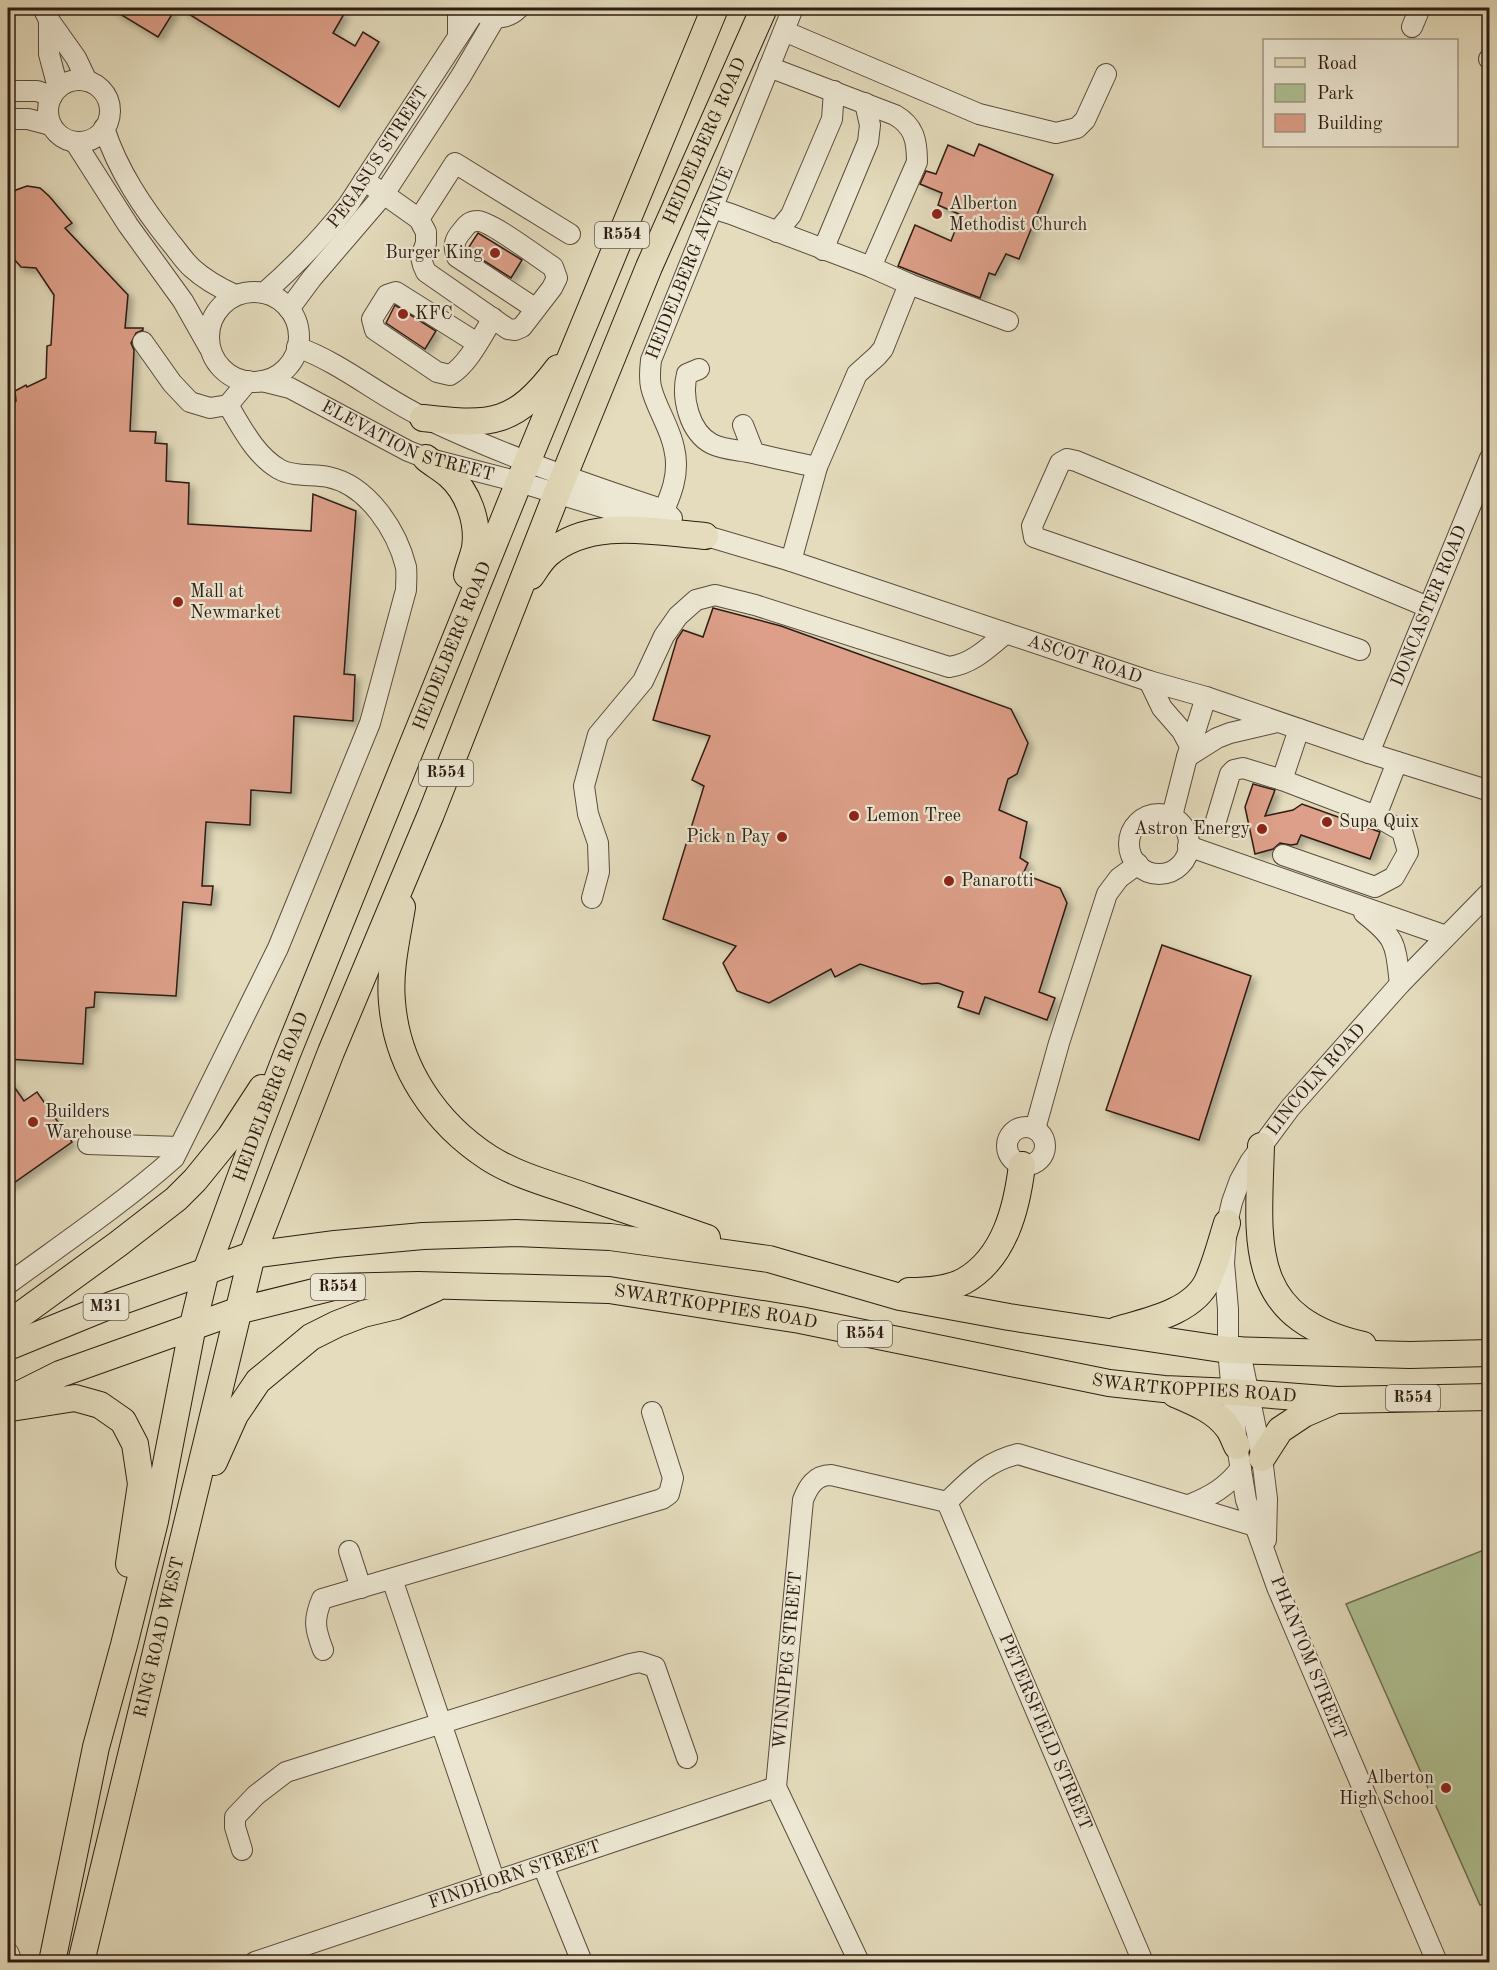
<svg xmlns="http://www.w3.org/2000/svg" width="1497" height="1970" font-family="'Old Standard TT',serif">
	<defs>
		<filter id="shadow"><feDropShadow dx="4.5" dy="4.5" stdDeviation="3" flood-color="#0004"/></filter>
	</defs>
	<rect width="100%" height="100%" fill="#e4dcbd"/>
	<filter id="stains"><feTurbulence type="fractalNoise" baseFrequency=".00333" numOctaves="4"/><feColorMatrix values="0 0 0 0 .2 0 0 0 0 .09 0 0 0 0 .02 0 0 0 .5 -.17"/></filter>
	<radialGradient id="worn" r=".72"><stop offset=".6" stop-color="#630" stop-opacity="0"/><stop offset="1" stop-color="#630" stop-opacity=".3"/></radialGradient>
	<!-- green -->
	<path fill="#afc294" stroke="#6e6e53" stroke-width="1.5" d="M1489 1548 1490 1902 1480 1905 1346 1604Z"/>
	<!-- building -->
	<g fill="#dd9f89" stroke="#2d1b12" stroke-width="1.5" filter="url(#shadow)">
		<path d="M110 8H176L158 37Z"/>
		<path d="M179 8H334L344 14 333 33 355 46 363 32 379 42 339 107Z"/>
		<path d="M979 144 1053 175 1019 259 1006 254 995 275 989 273 980 298 898 266 915 225 951 241 961 215 938 205 942 193 920 184 926 171 936 174 948 145 974 156Z"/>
		<path d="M27 186 40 188 49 196 72 223 65 228 128 295 125 328H143V330L136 333 131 343 134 350 130 431 156 432 155 443 167 444 166 481 189 483 188 524 311 531 313 494 356 511 344 674 355 675 353 721 294 716 291 793 251 790 250 825 206 822 202 886H213L211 905 183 902 176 996 95 992 94 1007 86 1008 83 1064 8 1059V409L16 401 15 391 26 385 27 387 46 378 47 346 51 345 54 295 36 268 21 267 8 252V198L16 190Z"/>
		<path d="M478 233 522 260 511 278 467 250Z"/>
		<path d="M395 305 436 331 425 349 386 323Z"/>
		<path d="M713 608 781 626 1011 709 1028 743 1017 774 1008 779 999 810 1027 822 1020 858 1028 863 1023 874 1060 888 1067 903 1039 992 1055 998 1047 1020 985 997 979 1014 958 1007 963 992 938 983 922 984 860 964 835 977 831 969 769 1003 737 991 723 963 736 946 663 919 704 786 692 780 710 736 653 720 677 639 683 630 703 637Z"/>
		<path d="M1253 784 1275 790 1265 816 1293 810 1302 804 1380 832 1370 859 1301 835 1297 844 1291 845 1280 843 1273 849 1255 854 1245 807Z"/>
		<path d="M1162 945 1251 976 1199 1140 1106 1110Z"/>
		<path d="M8 1078 24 1101 37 1092 72 1142 8 1187Z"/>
	</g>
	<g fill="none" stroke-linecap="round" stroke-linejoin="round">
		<defs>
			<g id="minor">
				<path d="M43 8 49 20 76 58 87 81"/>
				<path d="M458 8V35"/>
				<path d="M484 14C497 20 509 18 519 8"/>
				<path d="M49 20V54L58 88"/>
				<path d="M1412 27 1420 8"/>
				<path d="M784 31 979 114 1056 133 1077 128 1085 120 1106 74"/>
				<path d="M1489 59 1490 58"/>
				<path d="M769 67 895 115C914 126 917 140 917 162L871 267 909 284 883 349 877 356 857 374 817 467 791 561"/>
				<circle cx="79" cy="111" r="31"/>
				<path d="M8 91H37L52 96"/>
				<path d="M8 119H28L51 125"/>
				<path d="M104 128C118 171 143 208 171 243 178 251 184 261 192 268 205 280 220 288 235 295"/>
				<path d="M75 142 128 225 183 301 209 347"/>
				<path d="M364 180 419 219 426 232V243L421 257 423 265 426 272 508 329 515 330 522 327 552 288 557 278 553 267C539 258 489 220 477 221 469 221 466 226 462 231 454 240 453 246 457 257L536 309"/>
				<path d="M712 208 731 214 871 267"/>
				<path d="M419 219 455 163 570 234"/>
				<path d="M777 232 791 215 832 119 834 91"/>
				<path d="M823 250 868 142 870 125 865 103"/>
				<path d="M909 284 1008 321"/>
				<circle cx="254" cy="337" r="45"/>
				<path id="s1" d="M264 293C295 266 323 237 348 205L477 8"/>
				<path d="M289 309 312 278 384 194 461 76 495 18"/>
				<path d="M143 342 172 383 190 402 210 408 228 405 248 381"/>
				<path d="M477 343 396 292 387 295 372 319 375 330 437 372 450 375C467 366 482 336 493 318"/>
				<path d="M297 347C344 364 380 397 425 418 502 455 583 483 664 510L672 518"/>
				<path d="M699 369 687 374C681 397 689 432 712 444 724 450 740 450 753 453 775 458 796 463 817 467"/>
				<path id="s2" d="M262 381 290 388 408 451 426 458 519 482 662 525"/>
				<path d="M743 425 754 453"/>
				<path id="s3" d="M658 524C669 499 681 476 674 448 670 427 656 408 651 387 649 378 650 369 651 360L793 8"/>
				<path id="s4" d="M693 532 791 561 1149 681 1206 697 1369 753 1490 791"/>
				<path d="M1360 650 1034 537 1032 526 1060 463 1067 459 1076 461 1428 607"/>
				<path d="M1149 681 1162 708 1182 731 1190 746"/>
				<path id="s5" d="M1369 753 1490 458"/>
				<path d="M1187 757 1217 738 1230 733 1277 722"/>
				<path d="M1282 780 1299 729"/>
				<circle cx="1159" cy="844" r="30"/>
				<path d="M1172 816 1187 757 1206 697"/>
				<path d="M1215 824 1230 774 1234 770 1243 768 1282 780 1376 816"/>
				<path d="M1188 846 1446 936"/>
				<path d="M1283 855 1375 887 1394 877 1408 852 1402 831 1376 816 1397 762"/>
				<path d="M592 898 599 872 598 843 588 814 584 786 598 735 643 681 664 636 678 616 696 600 715 595 755 605 949 667C972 664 988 648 1006 633"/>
				<path d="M1364 913C1397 939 1395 943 1400 984"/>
				<circle cx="1026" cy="1146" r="19"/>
				<path d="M1035 1129 1059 1043 1107 894 1119 878 1138 864"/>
				<path d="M88 1144 179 1147"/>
				<path d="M8 1284C64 1243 122 1204 174 1158L278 948 370 723 406 590C406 583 407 574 406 567 397 531 368 485 328 477 313 474 292 477 279 469 255 455 242 428 228 405"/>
				<path d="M1239 1347 1262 1458 1267 1499 1266 1540"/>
				<path id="s6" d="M947 1502 1143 1962"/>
				<path d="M947 1502C970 1480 985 1462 1018 1454L1255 1526 1264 1527"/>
				<path d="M1189 1505C1211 1496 1227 1487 1241 1468"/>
				<path d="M349 1551 361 1588"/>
				<path d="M392 1579 495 1882"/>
				<path d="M323 1650C315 1629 313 1620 322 1599L662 1499 669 1494 673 1478 652 1412"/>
				<path d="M242 1850 235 1827V1817L256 1795 286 1772 630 1664 640 1662 655 1667 687 1758"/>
				<path d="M543 1866 582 1962"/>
				<path d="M8 1952 12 1962"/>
				<path id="s7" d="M255 1962 776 1787"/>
				<path id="s8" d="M859 1962 776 1787 803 1500C808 1487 815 1475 831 1475L947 1502"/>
				<path id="s9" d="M1437 1962 1299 1639 1277 1587 1246 1500 1237 1446 1228 1350V1309L1224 1263 1227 1223 1232 1202 1240 1180 1250 1162 1290 1108 1400 984 1490 892"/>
			</g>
			<g id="major">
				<path d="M423 418C492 426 515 425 558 368"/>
				<path d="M426 458C433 464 442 469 449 475 468 492 479 522 475 548 473 557 469 566 467 575"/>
				<path d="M531 576C536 569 541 560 548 554 591 517 654 532 705 536"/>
				<path d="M402 907C397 938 389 970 392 1002 397 1067 435 1123 489 1158 519 1177 557 1186 590 1198 629 1211 668 1224 707 1238"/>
				<path d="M1261 1146C1258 1245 1246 1318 1363 1345"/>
				<path d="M909 1291C925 1291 949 1289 964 1281 1005 1258 1017 1207 1022 1165"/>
				<path d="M8 1324 118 1244 176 1199 195 1180 230 1137 262 1088"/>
				<path d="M1117 1330C1147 1321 1194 1312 1208 1280 1216 1262 1221 1242 1227 1223"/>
				<path d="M8 1347 111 1305 252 1255 335 1244 423 1236 516 1233 610 1237 769 1259 900 1297 1009 1317 1228 1350 1410 1355 1490 1353"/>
				<path d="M1175 1394C1194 1402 1216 1411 1228 1428 1232 1433 1234 1440 1237 1446"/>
				<path id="s10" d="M8 1400 60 1374 237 1311 334 1287 418 1285 609 1290 800 1320 1109 1383 1164 1389 1233 1392 1337 1400 1490 1397"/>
				<path d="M11 1408 75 1398 100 1405 123 1421 135 1444 141 1484 129 1564"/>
				<path d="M1262 1458 1280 1430 1304 1414 1334 1401"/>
				<path d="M214 1462 235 1415 258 1381 311 1337 337 1324 363 1314 396 1306 434 1289"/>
				<path id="s11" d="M52 1962 96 1747 124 1645 155 1521 193 1325 206 1271 257 1132 287 1054 519 482 715 8"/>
				<path id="s12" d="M81 1962 252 1255 331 1052 431 814 557 493 649 267 764 8"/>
			</g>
		</defs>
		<!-- minor casing -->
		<use href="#minor" stroke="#5b4b3d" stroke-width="22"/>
		<!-- major casing -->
		<use href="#major" stroke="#2d1b12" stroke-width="28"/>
		<!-- minor -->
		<use href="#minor" stroke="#ede8d4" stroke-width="20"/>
		<!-- major -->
		<use href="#major" stroke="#e4dcbd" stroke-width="26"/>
	</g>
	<!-- markers -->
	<g fill="#8f2418" stroke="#ede8d4" stroke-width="2">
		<circle cx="937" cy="214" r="6"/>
		<circle cx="495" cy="253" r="6"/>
		<circle cx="403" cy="314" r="6"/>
		<circle cx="178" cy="602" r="6"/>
		<circle cx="854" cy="816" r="6"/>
		<circle cx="1327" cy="822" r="6"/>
		<circle cx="1262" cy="829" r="6"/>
		<circle cx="782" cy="837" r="6"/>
		<circle cx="949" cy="881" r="6"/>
		<circle cx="33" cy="1122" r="6"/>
		<circle cx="1446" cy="1788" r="6"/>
	</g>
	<g text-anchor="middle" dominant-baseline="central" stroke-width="4.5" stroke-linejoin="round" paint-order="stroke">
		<!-- shield labels -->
		<g fill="#ede8d4" stroke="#67584c" stroke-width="1.5">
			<rect x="595" y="222" width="54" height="26" rx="4.5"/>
			<rect x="419" y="760" width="54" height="26" rx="4.5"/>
			<rect x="311" y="1274" width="54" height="26" rx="4.5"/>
			<rect x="83.5" y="1294" width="45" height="26" rx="4.5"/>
			<rect x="838" y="1321" width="54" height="26" rx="4.5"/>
			<rect x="1386" y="1385" width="54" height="26" rx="4.5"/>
		</g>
		<g font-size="16" font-weight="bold" fill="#2d1b12">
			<text x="622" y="235">R554</text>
			<text x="446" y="773">R554</text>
			<text x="338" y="1287">R554</text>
			<text x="106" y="1307">M31</text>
			<text x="865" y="1334">R554</text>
			<text x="1413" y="1398">R554</text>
		</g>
		<!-- street labels -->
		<g font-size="18" fill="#2d1b12" stroke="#ede8d4">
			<text stroke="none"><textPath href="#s12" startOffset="1930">HEIDELBERG ROAD</textPath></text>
			<text stroke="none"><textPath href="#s1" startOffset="178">PEGASUS STREET</textPath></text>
			<text stroke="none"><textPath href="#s3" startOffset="276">HEIDELBERG AVENUE</textPath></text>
			<text stroke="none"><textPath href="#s2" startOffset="159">ELEVATION STREET</textPath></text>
			<text stroke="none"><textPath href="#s5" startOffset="159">DONCASTER ROAD</textPath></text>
			<text stroke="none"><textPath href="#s11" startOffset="1380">HEIDELBERG ROAD</textPath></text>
			<text stroke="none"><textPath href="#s4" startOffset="412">ASCOT ROAD</textPath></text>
			<text stroke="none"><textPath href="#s9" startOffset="950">LINCOLN ROAD</textPath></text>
			<text stroke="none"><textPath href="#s11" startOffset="894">HEIDELBERG ROAD</textPath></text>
			<text stroke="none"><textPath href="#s10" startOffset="729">SWARTKOPPIES ROAD</textPath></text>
			<text stroke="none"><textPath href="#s10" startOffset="1215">SWARTKOPPIES ROAD</textPath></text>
			<text stroke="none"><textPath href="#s12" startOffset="334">RING ROAD WEST</textPath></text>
			<text transform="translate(1308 1658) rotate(68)">PHANTOM STREET</text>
			<text stroke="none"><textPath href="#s8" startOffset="321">WINNIPEG STREET</textPath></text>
			<text stroke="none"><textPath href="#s6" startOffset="250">PETERSFIELD STREET</textPath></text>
			<text stroke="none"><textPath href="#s7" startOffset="274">FINDHORN STREET</textPath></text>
		</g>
		<!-- poi labels -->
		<g font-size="18" fill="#2d1b12" stroke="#ede8d4" text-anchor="start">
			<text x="949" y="204">Alberton<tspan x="949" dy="21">Methodist Church</tspan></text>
			<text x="483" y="253" text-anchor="end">Burger King</text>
			<text x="415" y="314">KFC</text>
			<text x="190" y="592">Mall at<tspan x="190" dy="21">Newmarket</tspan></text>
			<text x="866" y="816">Lemon Tree</text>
			<text x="1339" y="822">Supa Quix</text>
			<text x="1250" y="829" text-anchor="end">Astron Energy</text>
			<text x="770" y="837" text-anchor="end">Pick n Pay</text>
			<text x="961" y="881">Panarotti</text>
			<text x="45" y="1112">Builders<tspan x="45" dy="21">Warehouse</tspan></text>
			<text x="1434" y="1778" text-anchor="end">Alberton<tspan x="1434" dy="21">High School</tspan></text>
		</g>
	</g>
	<!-- margin -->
	<rect width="1497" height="1970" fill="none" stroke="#e4dcbd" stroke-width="30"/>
	<rect x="9" y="9" width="1479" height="1952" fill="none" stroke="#2d1b12" stroke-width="3"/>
	<rect x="15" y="15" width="1467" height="1940" fill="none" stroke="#2d1b12" stroke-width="1.5"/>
	<!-- legend -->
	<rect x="1263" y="39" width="195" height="108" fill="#ede8d4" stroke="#a09686" stroke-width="1.5"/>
	<rect x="1275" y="58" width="30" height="9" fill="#e4dcbd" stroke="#a09686" stroke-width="1.5"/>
	<text x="1317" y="69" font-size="18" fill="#2d1b12">Road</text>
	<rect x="1275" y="84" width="30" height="18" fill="#afc294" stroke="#a09686" stroke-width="1.5"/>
	<text x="1317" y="99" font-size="18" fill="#2d1b12">Park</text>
	<rect x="1275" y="114" width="30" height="18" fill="#dd9f89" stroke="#a09686" stroke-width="1.5"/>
	<text x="1317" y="129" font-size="18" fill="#2d1b12">Building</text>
	<rect width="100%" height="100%" filter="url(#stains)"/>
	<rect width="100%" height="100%" fill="url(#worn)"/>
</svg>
